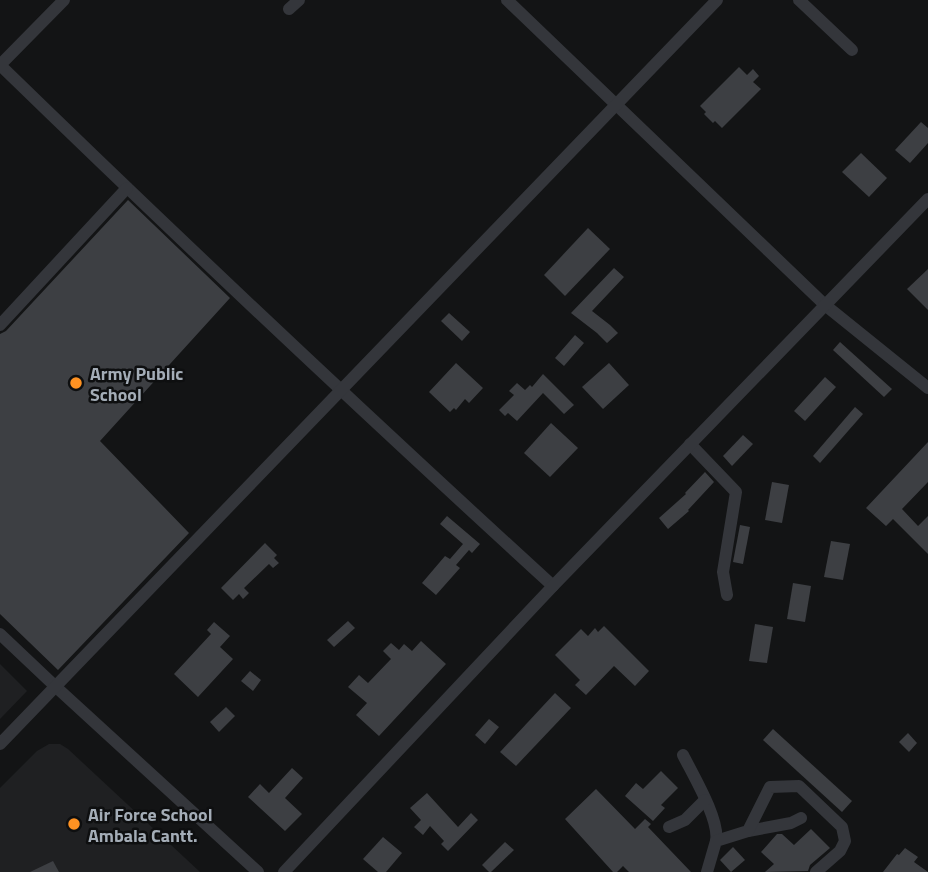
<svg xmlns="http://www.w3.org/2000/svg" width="928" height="872" font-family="'Titillium Web',sans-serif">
	<rect width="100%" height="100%" fill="#131415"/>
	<!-- built -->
	<g fill="#1f2022">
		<path d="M0 664 27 691 0 719Z"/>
		<path d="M49 744H60L68 749 200 872H0V788L37 751Z"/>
	</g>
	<!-- building -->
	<g fill="#3d3f43">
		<path d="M739 67 747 75 753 69 759 76 753 82 761 89 722 128 715 121 713 123 704 114 706 112 700 106Z"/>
		<path d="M921 122 928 128V143L910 163 895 150Z"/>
		<path d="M861 153 887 178 869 197 842 172Z"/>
		<path d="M128 200 230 298 100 441 189 533 58 670 0 614V334L6 331Z"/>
		<path d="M588 228 610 249 565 296 544 275Z"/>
		<path d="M614 268 624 277 592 311 610 325 618 333 607 343 597 333 571 313Z"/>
		<path d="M928 269V310L907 289Z"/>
		<path d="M449 313 470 332 462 341 441 321Z"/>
		<path d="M575 335 584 343 564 366 555 358Z"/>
		<path d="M840 342 892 389 884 397 833 350Z"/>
		<path d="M456 363 483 388 469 403 465 399 456 410 454 408 450 412 429 392Z"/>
		<path d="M609 363 629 385 603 409 582 387Z"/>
		<path d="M543 374 574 405 564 414 543 393 517 421 508 413 505 416 499 410 514 395 509 391 517 383 525 390 530 385 532 387Z"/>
		<path d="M825 377 836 387 805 421 794 411Z"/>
		<path d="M855 407 863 414 820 463 813 456Z"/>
		<path d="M551 423 578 448 550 477 524 453Z"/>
		<path d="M743 435 753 444 732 466 723 456Z"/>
		<path d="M928 442V482L902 509 918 526 928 516V554L893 519 886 526 866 508Z"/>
		<path d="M705 472 714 482 688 510 689 511 668 529 659 518 686 494 685 493Z"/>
		<path d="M772 482 789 485 782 523 765 520Z"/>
		<path d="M447 516 480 544 472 553 469 550 456 565 460 568 436 595 422 583 445 556 450 559 463 544 440 524Z"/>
		<path d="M740 525 750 527 743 564 733 562Z"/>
		<path d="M831 541 850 544 843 580 824 577Z"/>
		<path d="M265 543 277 555 274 558 279 563 273 568 269 564 244 588 249 593 243 599 239 594 233 600 221 588Z"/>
		<path d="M793 583 811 586 805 622 787 619Z"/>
		<path d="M348 621 355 628 334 647 327 640Z"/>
		<path d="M214 622 230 636 220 647 233 659 198 697 174 674 211 634 207 630Z"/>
		<path d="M755 624 773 627 767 663 749 661Z"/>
		<path d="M604 626 649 671 635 686 614 666 586 695 575 685 580 680 555 655 581 629 588 636 595 628 598 632Z"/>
		<path d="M421 641 446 664 379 736 356 715 367 703 348 687 359 675 368 683 391 659 383 651 391 643 399 650 404 644 412 651Z"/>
		<path d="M250 671 261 680 253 691 241 681Z"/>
		<path d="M555 693 571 708 516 766 500 752Z"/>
		<path d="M226 707 235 716 219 732 210 722Z"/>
		<path d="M489 719 499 727 485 744 475 735Z"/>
		<path d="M773 729 852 801 842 812 763 740Z"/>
		<path d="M908 733 917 743 909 752 899 742Z"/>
		<path d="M292 768 303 778 285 798 302 814 285 831 248 797 260 784 269 793Z"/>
		<path d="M661 771 678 788 661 805 665 808 653 821 625 796 636 783 643 789Z"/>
		<path d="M596 789 635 829 645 819 651 824 648 827 691 872H629L623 866 617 872H613L565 819Z"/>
		<path d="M427 793 458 827 471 813 478 820 448 851 441 844 444 841 430 826 423 835 414 827 421 820 410 808Z"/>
		<path d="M811 829 830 848 810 865 808 871 765 872 774 864 761 852 777 834H782L794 845Z"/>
		<path d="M383 837 402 853 386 872H378L363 859Z"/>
		<path d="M505 842 514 850 491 872H489L482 865Z"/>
		<path d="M733 847 745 860 731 872 720 860Z"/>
		<path d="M905 848 918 857 914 862 928 872H883L897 854 899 855Z"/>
		<path d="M53 861 59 872H30Z"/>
	</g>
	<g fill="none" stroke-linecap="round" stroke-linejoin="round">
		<!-- minor -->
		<g stroke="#34363b" stroke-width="12">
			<path d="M64 0 0 65C182 242 366 415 553 586"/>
			<path d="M507 0 825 305 928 388"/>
			<path d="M799 0 852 50"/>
			<path d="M289 9 299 0"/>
			<path d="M0 325 127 188"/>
			<path d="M690 444 736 492 723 572 727 595"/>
			<path d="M0 634 56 687 258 872"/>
			<path d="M0 744 717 0"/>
			<path d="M683 755C693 775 720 820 716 841"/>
			<path d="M669 827 685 820 705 800"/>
			<path d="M748 831 791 823 801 818"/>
			<path d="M284 872 553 586 928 199"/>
			<path d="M707 872 716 841 748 831 770 787 799 786 842 827 845 841 840 851 816 872"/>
		</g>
	</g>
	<!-- markers -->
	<g fill="#ff9222" stroke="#0e0f10" stroke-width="2.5">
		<circle cx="76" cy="383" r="7"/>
		<circle cx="74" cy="824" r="7"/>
	</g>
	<g text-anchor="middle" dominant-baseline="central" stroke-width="5" stroke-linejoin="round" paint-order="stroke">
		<!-- poi labels -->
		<g font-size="18" font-weight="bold" fill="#a4adb7" stroke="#0e0f10" text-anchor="start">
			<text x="90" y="373">Army Public<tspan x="90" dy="21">School</tspan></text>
			<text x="88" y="814">Air Force School<tspan x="88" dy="21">Ambala Cantt.</tspan></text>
		</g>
	</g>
</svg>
